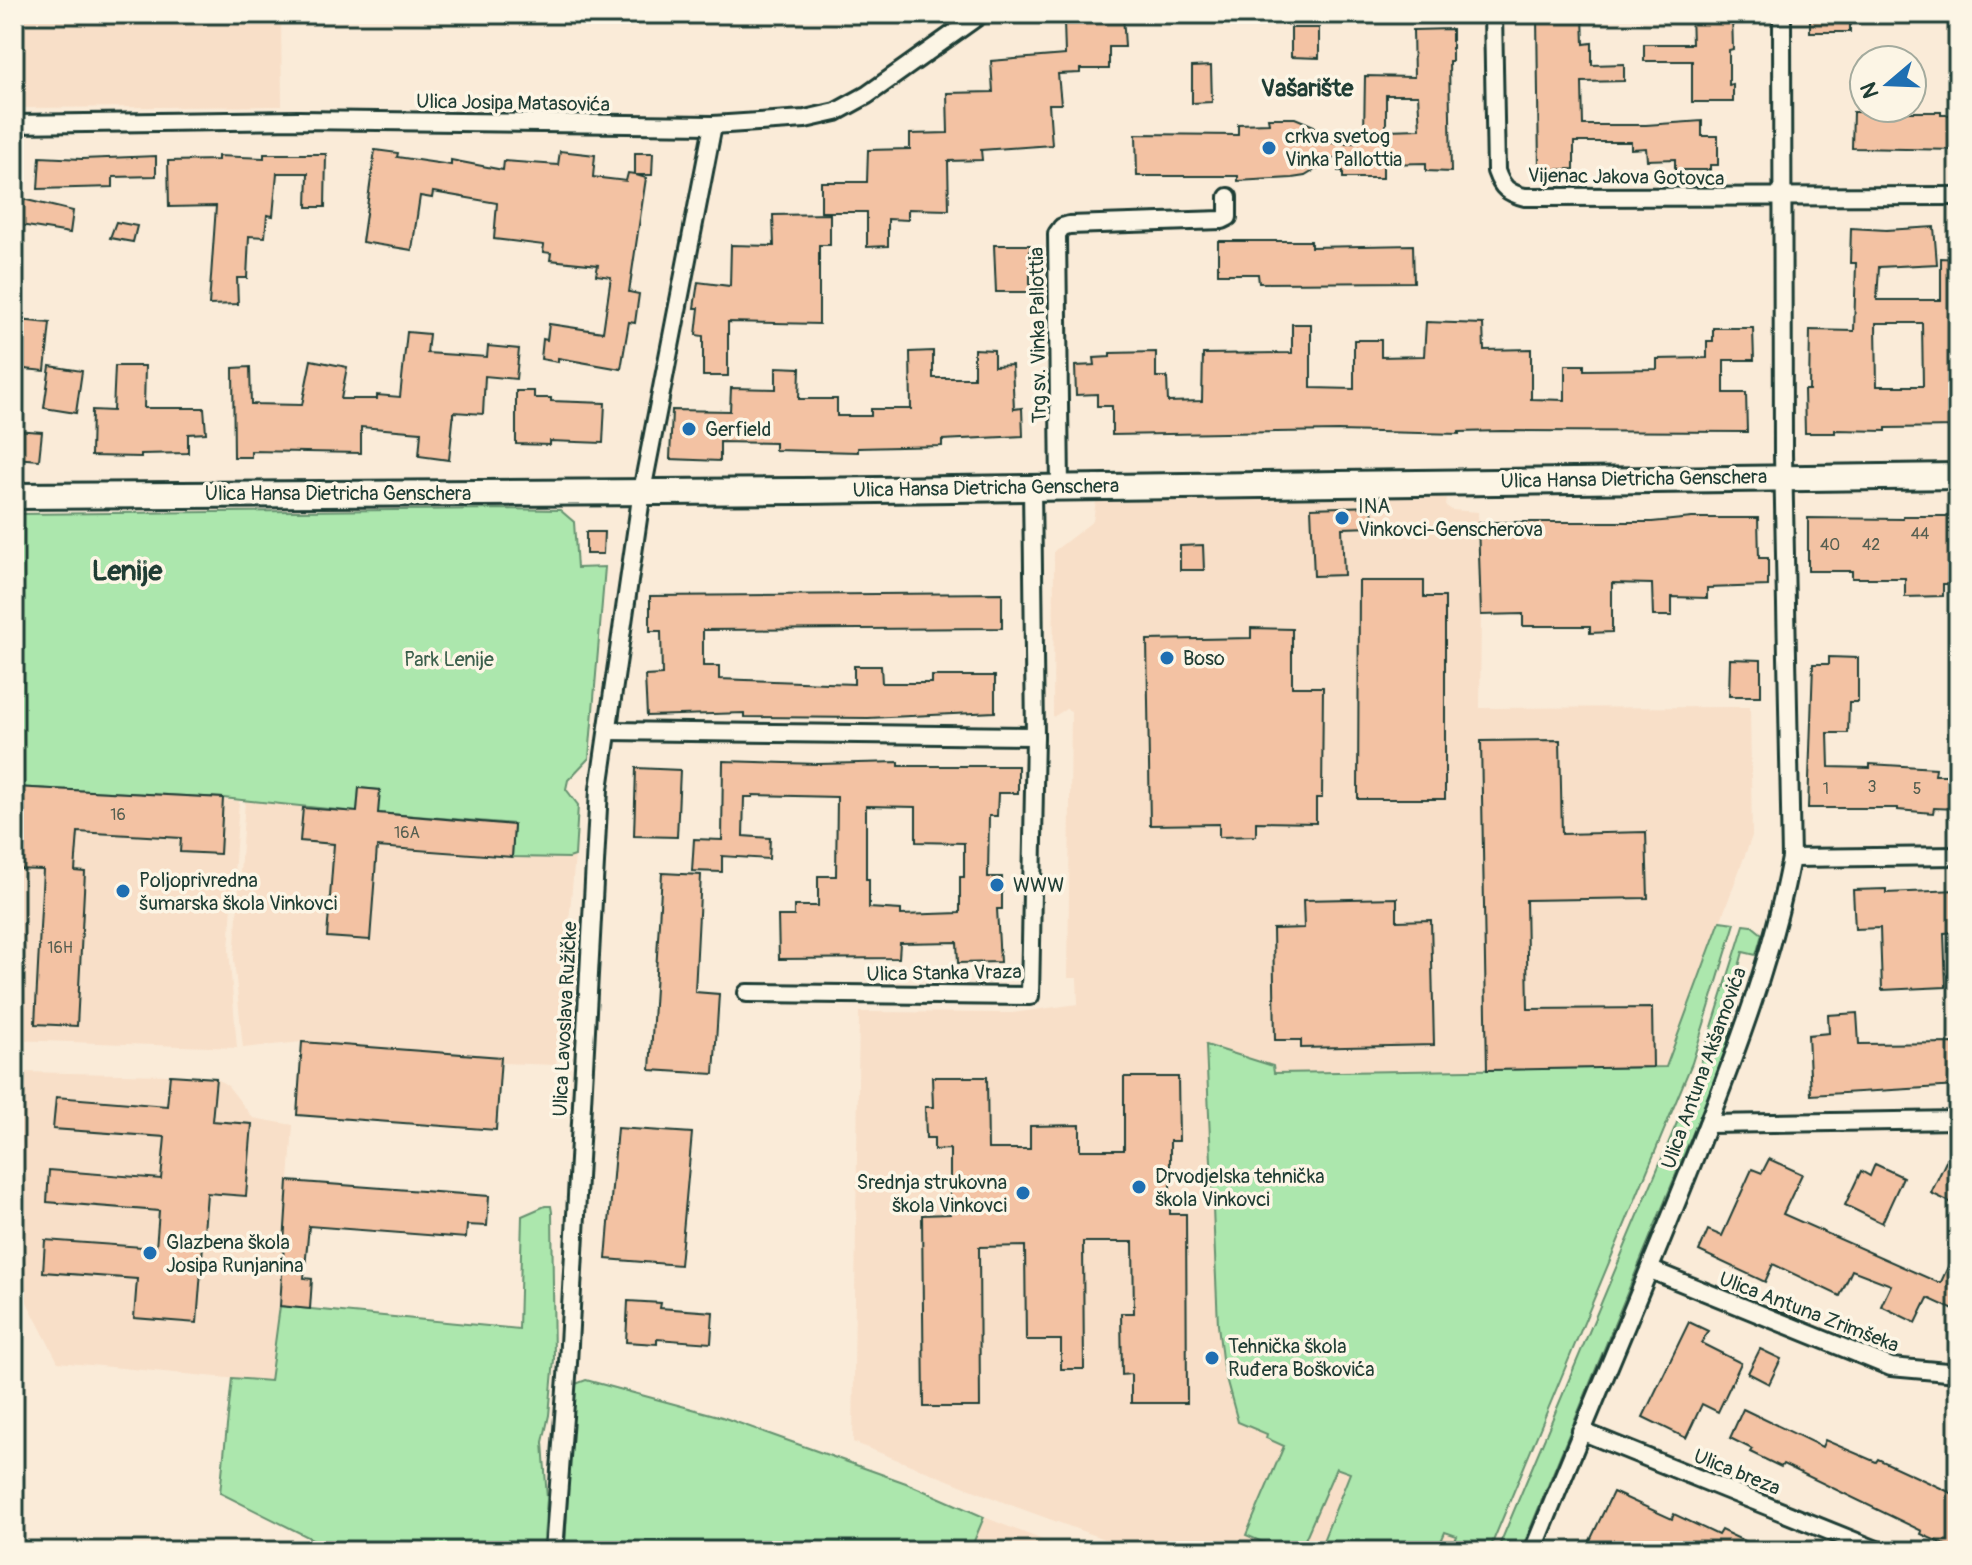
<svg xmlns="http://www.w3.org/2000/svg" width="1972" height="1565" font-family="Pangolin,sans-serif">
	<rect width="100%" height="100%" fill="#faebd8"/>
	<filter id="ink" filterUnits="userSpaceOnUse"><feTurbulence type="fractalNoise" baseFrequency=".0125" numOctaves="2"/><feDisplacementMap in="SourceGraphic" scale="16" xChannelSelector="R" yChannelSelector="G"/><feConvolveMatrix kernelMatrix="1 2 1 2 8 2 1 2 1" color-interpolation-filters="sRGB"/></filter>
	<g filter="url(#ink)">
		<!-- built -->
		<g fill="#f8dfc8">
			<path d="M14 14H281L282 106 14 108Z"/>
			<path d="M1227 498H1447L1446 506 1452 510 1478 512 1481 615 1480 708 1750 707 1752 836 1667 1066H1691L1489 1551H1137L1008 1504 853 1442 859 1012 1012 1013 1078 1004 1077 978H1068L1071 711 1066 709 1053 717 1054 551 1093 521 1096 501Z"/>
			<path d="M14 787 239 801 229 950 237 1048 14 1040Z"/>
			<path d="M359 788 380 790 378 813 514 825 513 857 569 858 575 856 556 1065 501 1063V1057L302 1042 243 1048 234 959 245 801 357 811Z"/>
			<path d="M19 1072 170 1075 216 1078 228 1086 253 1118 293 1125 280 1306 270 1382 58 1362 16 1281Z"/>
			<path d="M984 1517 1070 1551H970Z"/>
		</g>
		<!-- green -->
		<g fill="#ace7ad" stroke="#669270" stroke-width="2">
			<path d="M496 509 560 510 574 522 577 568 605 567 589 758 568 780 566 789 578 805 575 856 569 858 512 857 514 824 378 813 379 790 359 788 357 812 223 798 14 787V514Z"/>
			<path d="M1720 921 1735 923 1692 1063 1489 1551H1451L1457 1536 1445 1532 1437 1551H1319L1350 1473 1336 1468 1300 1551H1283L1246 1535 1284 1446 1266 1438 1267 1434 1238 1422 1223 1367 1218 1325 1206 1045 1273 1066 1274 1073 1666 1067Z"/>
			<path d="M1744 925 1752 926 1762 934 1756 955 1743 952 1731 996 1737 997 1726 1050 1709 1094 1521 1551H1497L1697 1075Z"/>
			<path d="M545 1206H551L552 1212 554 1359 549 1415 543 1442 547 1499 543 1551H336L220 1493 232 1378 270 1381 280 1306 519 1329 522 1216Z"/>
			<path d="M586 1380 722 1417 906 1483 984 1517 970 1551H565L573 1385Z"/>
		</g>
		<!-- building -->
		<g fill="#f3c2a3" stroke="#1f3d34" stroke-width="2" fill-rule="evenodd">
			<path d="M1093 14H1123L1125 47H1109V69H1080V73L1058 74 1061 104H1049L1052 145 981 150 982 160 948 161 949 210 908 209V220L888 219V246L867 247V212H821V182H867L868 150 910 149V134L948 133 947 93 993 92 991 61 1065 55 1064 21 1093 20Z"/>
			<path d="M1691 14H1732L1733 49 1729 50V85L1733 84V102H1692V61H1644V44H1692Z"/>
			<rect x="1810" y="14" width="40" height="18"/>
			<path d="M1583 16 1584 44 1592 43V65L1624 64V81L1582 82 1583 125H1646L1702 121V136H1718V165H1710V170H1675V159L1647 160 1646 148 1631 149V142H1574V169L1539 170 1537 17Z"/>
			<path d="M1291 28H1319V58L1291 57Z"/>
			<path d="M1452 29V61H1449L1451 172 1426 171V163L1383 164V178H1343V171H1338V156L1305 176 1292 178 1238 181V176H1137L1136 134 1238 135V124L1269 123 1268 118H1295L1314 126 1318 143H1355V134H1364L1365 76 1414 77 1413 30ZM1386 95H1418L1420 129 1386 130Z"/>
			<path d="M1211 66 1212 102 1192 103V67Z"/>
			<path d="M1853 112H1941V115H1958V150L1852 148Z"/>
			<path d="M375 150 398 153 397 157 451 165V160L503 170 504 161 558 165 560 151 595 155 593 177 626 181 628 173 635 174V153H653L652 175H636L646 178 629 292 639 294 635 323 629 322 621 369 558 358V362L541 359 543 339 547 340 549 324 603 332 611 277 596 275 598 265 550 260 551 253 543 252 544 245 494 239 497 203 433 192 432 198 420 196 412 250 362 242Z"/>
			<path d="M264 154H326L325 207H307L308 173H277L273 216 267 215 265 237 249 236 247 278H237L238 304 209 305 216 206 169 207 168 161 218 160V156L264 158Z"/>
			<path d="M156 156V176L113 177V187L38 189 40 157 82 159Z"/>
			<path d="M14 197 73 211 70 233 14 224Z"/>
			<path d="M830 214V245H819V324L728 322V376H703V336L696 335 699 308H694L698 282 730 286 731 245 774 246 773 215Z"/>
			<path d="M116 222 137 226 133 242 110 238Z"/>
			<path d="M1934 227 1937 264 1879 267 1877 300H1941V258L1958 259V427L1886 428V431L1835 430V433H1805L1804 390H1809L1810 330 1854 331 1856 263H1850L1851 228 1886 230ZM1876 323H1922L1923 386H1877Z"/>
			<path d="M1218 241H1311V247L1413 245 1414 282 1259 283 1258 274H1218Z"/>
			<path d="M994 245H1030V292H996Z"/>
			<path d="M18 320 50 323 45 371 14 368Z"/>
			<path d="M1426 322 1483 324 1484 350 1531 349V399L1565 400V365H1584V370L1657 369V359L1707 358V341H1713V328H1753L1754 360H1724V393H1746L1747 432 1502 431 1459 432V434L1338 431 1112 435V406H1097V394L1076 395 1075 366 1095 365 1094 358 1110 357V353L1156 352V377H1167L1168 402 1202 401 1203 354 1292 353V324H1311V388L1354 389V340H1381V357L1424 356Z"/>
			<path d="M407 332 429 334 427 353 487 357 488 346 519 349 516 379 485 376 483 414 454 412 449 460 419 456 421 432 361 427V453L251 451V457H234L233 368 250 367 251 404 302 405 311 360 347 367 341 399H377V395L400 397Z"/>
			<path d="M974 349 994 350V366L1012 365 1014 409 1022 408 1023 436 942 440V446L858 448V452L775 450V443L720 442V461L670 459 672 410 730 411 731 388 776 389V367L800 368 799 399H837V416H871V409H911L910 352 933 351V378H974Z"/>
			<path d="M50 366 82 371 76 413 44 408Z"/>
			<path d="M115 366H145L144 408H204L206 433 188 434V453L141 454V457L91 456 92 410 113 411Z"/>
			<path d="M516 391H534V398H551V401L605 403 603 443 550 441V445L516 444Z"/>
			<path d="M14 430 42 432 39 460 14 458Z"/>
			<path d="M1372 506 1373 527 1342 528 1344 575 1314 576 1311 508Z"/>
			<path d="M1903 516H1958V584H1943V596L1905 597V578H1852V571H1808V518L1903 519Z"/>
			<path d="M1692 518H1758L1759 558H1768V586L1707 588V598L1672 597V616H1653L1652 584 1612 583V632L1590 633V626H1523V614L1481 615 1478 522H1652Z"/>
			<path d="M586 532H604L603 554H586Z"/>
			<path d="M1203 545 1204 570H1180V546Z"/>
			<path d="M1359 581H1424V597H1445V799H1358Z"/>
			<path d="M1002 593V628L703 630V666H719V679L854 684V666H881L882 683H932V676H995V712L868 718 744 717V713L647 716 645 676 662 675 661 631H650V596Z"/>
			<path d="M1251 628 1292 629V687H1323L1322 798H1316V823L1256 822V836L1219 837V824L1150 825 1147 640 1251 638Z"/>
			<path d="M1829 657 1858 658V702H1849L1848 733H1828L1829 767 1870 768V764L1936 768 1935 775H1958V809L1934 808 1933 813 1898 810V808H1808L1813 664H1829Z"/>
			<path d="M1730 659 1761 660V696H1729Z"/>
			<path d="M1560 740 1562 834 1646 832 1648 898 1526 900 1528 1009 1652 1008 1653 1067 1487 1070 1481 741Z"/>
			<path d="M723 761 818 764 899 762V766H1018V793H998L997 816H989L988 877H1002V909H997L1000 962 958 963 957 942 900 943 899 958 779 959 778 916H794V906H818V876H836L837 797 753 795V797H744L743 836 770 838 769 859 722 856V872L692 871 694 839 722 840ZM866 806 916 807V842L964 843V877H960V913L901 915V910L869 908V879H866Z"/>
			<path d="M636 768 680 770 677 837 634 836Z"/>
			<path d="M14 787 223 798 220 854 180 852 181 838 78 832 75 871 85 872 77 1026 35 1024 43 870 14 869Z"/>
			<path d="M359 788 380 790 378 813 514 825 512 857 377 847 370 940 327 937 334 844 300 841 303 808 357 812Z"/>
			<path d="M662 873 701 875 695 992 719 994 714 1074 650 1070Z"/>
			<path d="M1886 889V893L1958 890V932L1944 933 1946 987 1882 990 1880 928 1855 929 1853 890Z"/>
			<path d="M1397 898V921L1431 920 1434 1045 1301 1048V1040H1275L1273 929 1304 928 1303 900Z"/>
			<path d="M1857 1013 1859 1044 1958 1043V1086L1811 1095 1808 1035 1829 1033 1828 1015Z"/>
			<path d="M302 1042 501 1057 496 1130 297 1115Z"/>
			<path d="M170 1075 216 1078 212 1121 252 1124 246 1196 207 1193 197 1323 134 1318 137 1279 43 1272 45 1240 156 1248 159 1211 47 1202 49 1170 161 1179 165 1137 53 1129 56 1097 167 1106Z"/>
			<path d="M932 1077H987L988 1149H1030V1126L1080 1125V1150H1124V1077H1178L1179 1141H1170V1214H1186L1187 1403H1131V1374L1122 1375 1121 1313H1134L1133 1242H1083L1084 1369H1061V1340H1026L1025 1246 979 1247 980 1407H924L922 1215 950 1214V1149L934 1150V1138H926L925 1107H933Z"/>
			<path d="M617 1128 692 1133 680 1265 606 1259Z"/>
			<path d="M1958 1136V1206L1931 1193Z"/>
			<path d="M1769 1159 1802 1174 1783 1214 1937 1282H1941L1958 1245V1312L1928 1298 1916 1323 1881 1306 1891 1285 1852 1270 1840 1296 1773 1264 1765 1282 1699 1251 1708 1230 1722 1236 1752 1169 1762 1173Z"/>
			<path d="M1875 1164 1903 1177 1882 1223 1845 1205 1861 1171 1870 1176Z"/>
			<path d="M288 1181 489 1196 487 1226 467 1225 466 1238 309 1226 304 1278 312 1279 310 1309 280 1306Z"/>
			<path d="M628 1301 661 1303 660 1308 713 1312 711 1343 657 1339V1344L626 1342Z"/>
			<path d="M1689 1322 1708 1331 1701 1343 1741 1363 1718 1412 1702 1404 1686 1438 1643 1417Z"/>
			<path d="M1760 1349 1781 1359 1769 1384 1748 1373Z"/>
			<path d="M1743 1409 1822 1447 1825 1440 1876 1462 1878 1459 1958 1496V1551L1921 1534 1922 1531 1783 1464 1781 1467 1750 1452 1752 1449 1730 1438Z"/>
			<path d="M1613 1492 1672 1519 1674 1514 1718 1535 1721 1530 1765 1551H1585Z"/>
		</g>
		<g fill="none" stroke-linecap="round" stroke-linejoin="round">
			<defs>
				<g id="minor">
					<path d="M1493 14 1496 171C1502 188 1508 193 1525 197L1958 196"/>
					<path d="M14 124 298 120 713 125 805 119 836 112 867 95 981 14"/>
					<path d="M1060 487 1057 234 1062 227 1069 225 1222 220 1228 217V197"/>
					<path d="M608 731 1035 736"/>
					<path d="M1791 858 1958 856"/>
					<path d="M747 993 1030 996 1035 736 1032 487"/>
					<path d="M1708 1124 1958 1120"/>
					<path d="M1651 1270 1891 1367 1958 1373"/>
					<path d="M1581 1431 1879 1551"/>
					<path d="M554 1551 568 1363 599 789 642 491 713 125"/>
					<path d="M1533 1551C1588 1414 1647 1279 1701 1141 1737 1050 1773 955 1791 858L1783 454 1782 14"/>
				</g>
				<path id="secondary" d="M14 496 802 491 1958 476"/>
			</defs>
			<!-- minor casing -->
			<use href="#minor" stroke="#1f3d34" stroke-width="22"/>
			<!-- secondary casing -->
			<use href="#secondary" stroke="#1f3d34" stroke-width="30"/>
			<!-- minor -->
			<use href="#minor" stroke="#fcf5e5" stroke-width="16"/>
			<!-- secondary -->
			<use href="#secondary" stroke="#fcf5e5" stroke-width="24"/>
		</g>
	</g>
	<!-- markers -->
	<g fill="#1f6fb2" stroke="#fcf5e5" stroke-width="3">
		<circle cx="1269" cy="148" r="8"/>
		<circle cx="689" cy="429" r="8"/>
		<circle cx="1342" cy="518" r="8"/>
		<circle cx="1167" cy="658" r="8"/>
		<circle cx="997" cy="885" r="8"/>
		<circle cx="123" cy="891" r="8"/>
		<circle cx="1139" cy="1187" r="8"/>
		<circle cx="1023" cy="1193" r="8"/>
		<circle cx="150" cy="1253" r="8"/>
		<circle cx="1212" cy="1358" r="8"/>
	</g>
	<g text-anchor="middle" dominant-baseline="central" stroke-width="7" stroke-linejoin="round" paint-order="stroke">
		<!-- number labels -->
		<g font-size="16" fill="#545e50">
			<text x="1920" y="534">44</text>
			<text x="1830" y="545">40</text>
			<text x="1871" y="545">42</text>
			<text x="1872" y="787">3</text>
			<text x="1826" y="789">1</text>
			<text x="1917" y="789">5</text>
			<text x="118" y="815">16</text>
			<text x="407" y="833">16A</text>
			<text x="60" y="948">16H</text>
		</g>
		<!-- street labels -->
		<g font-size="20" fill="#1f3d34" stroke="#fcf5e5">
			<text transform="translate(513 103) rotate(1)">Ulica Josipa Matasovića</text>
			<text transform="translate(1626 177) rotate(1)">Vijenac Jakova Gotovca</text>
			<text transform="translate(1038 335) rotate(-91)">Trg sv. Vinka Pallottia</text>
			<text transform="translate(1634 479) rotate(-1)">Ulica Hansa Dietricha Genschera</text>
			<text transform="translate(986 488) rotate(-1)">Ulica Hansa Dietricha Genschera</text>
			<text x="338" y="493">Ulica Hansa Dietricha Genschera</text>
			<text transform="translate(944 973) rotate(-1)">Ulica Stanka Vraza</text>
			<text transform="translate(565 1019) rotate(-87)">Ulica Lavoslava Ružičke</text>
			<text transform="translate(1704 1068) rotate(-70)">Ulica Antuna Akšamovića</text>
			<text transform="translate(1809 1312) rotate(21)">Ulica Antuna Zrimšeka</text>
			<text transform="translate(1737 1472) rotate(22)">Ulica breza</text>
		</g>
		<!-- poi labels -->
		<g font-size="20" fill="#1f3d34" stroke="#fcf5e5" text-anchor="start">
			<text x="1285" y="136">crkva svetog<tspan x="1285" dy="23">Vinka Pallottia</tspan></text>
			<text x="705" y="429">Gerfield</text>
			<text x="1358" y="506">INA<tspan x="1358" dy="23">Vinkovci-Genscherova</tspan></text>
			<text x="1183" y="658">Boso</text>
			<text x="139" y="880">Poljoprivredna<tspan x="139" dy="23">šumarska škola Vinkovci</tspan></text>
			<text x="1013" y="885">WWW</text>
			<text x="1155" y="1176">Drvodjelska tehnička<tspan x="1155" dy="23">škola Vinkovci</tspan></text>
			<text x="1007" y="1182" text-anchor="end">Srednja strukovna<tspan x="1007" dy="23">škola Vinkovci</tspan></text>
			<text x="166" y="1242">Glazbena škola<tspan x="166" dy="23">Josipa Runjanina</tspan></text>
			<text x="1228" y="1346">Tehnička škola<tspan x="1228" dy="23">Ruđera Boškovića</tspan></text>
		</g>
		<!-- park labels -->
		<g font-size="20" fill="#3b5f4c" stroke="#fcf5e5">
			<text x="449" y="659">Park Lenije</text>
		</g>
		<!-- quarter labels -->
		<g font-size="24" font-weight="bold" fill="#1f3d34" stroke="#fcf5e5">
			<text x="1307" y="88">Vašarište</text>
		</g>
		<!-- district labels -->
		<g font-size="28" font-weight="bold" fill="#1f3d34" stroke="#fcf5e5">
			<text x="127" y="571">Lenije</text>
		</g>
	</g>
	<!-- margin -->
	<rect width="1972" height="1565" fill="none" stroke="#fcf5e5" stroke-width="48"/>
	<rect x="24" y="24" width="1924" height="1517" fill="none" stroke="#1f3d34" stroke-width="3" filter="url(#ink)"/>
	<!-- north arrow -->
	<g transform="translate(1888 84) rotate(251)"><circle r="38" fill="#fcf5e5" stroke="#a4ab9e" stroke-width="2"/>
	<path d="M0-6L14 30L0 20L-14 30Z" fill="#1f6fb2"/>
	<text y="-12" font-size="22" font-weight="bold" text-anchor="middle" fill="#1f3d34">N</text>
	</g>
</svg>
